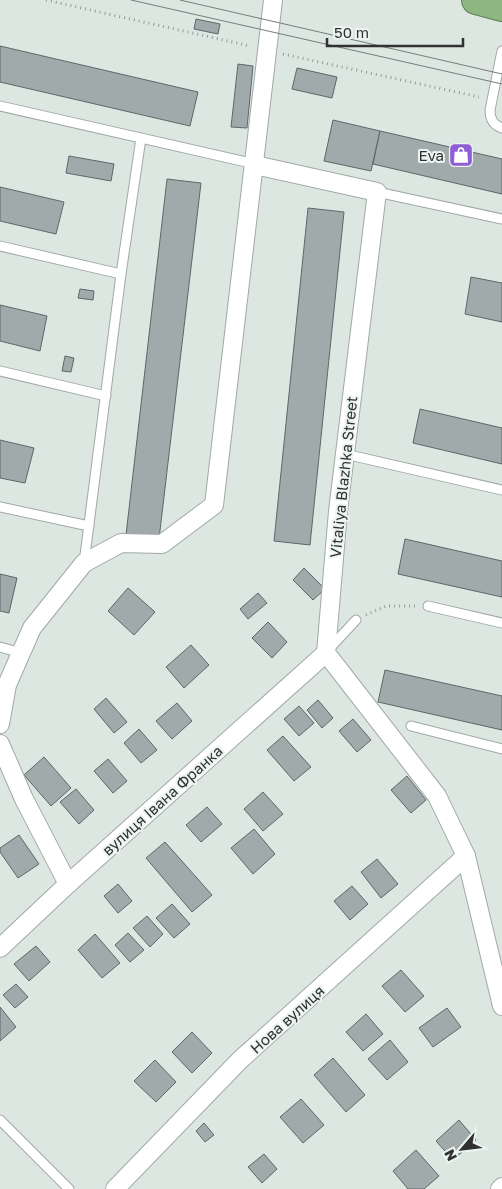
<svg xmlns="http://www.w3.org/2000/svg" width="502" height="1189" font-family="'Golos Text',sans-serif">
	<rect width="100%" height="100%" fill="#dde7e2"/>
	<!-- building -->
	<g fill="#a0aaaa" stroke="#5e6767">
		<path d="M196 19 220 24 218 34 194 29Z"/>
		<path d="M0 46 198 92 190 126 0 82Z"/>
		<path d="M238 64 253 66 247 128 231 127Z"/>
		<path d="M297 68 337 77 332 98 292 89Z"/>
		<path d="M333 120 380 131 371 171 324 161Z"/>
		<path d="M380 131 502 159V194L373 164Z"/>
		<path d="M69 156 114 164 111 181 66 173Z"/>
		<path d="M167 179 201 183 159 539 126 535Z"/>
		<path d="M0 187 64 202 56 234 0 221Z"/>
		<path d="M308 208 344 212 310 545 274 541Z"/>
		<path d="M471 277 502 283V322L465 314Z"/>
		<path d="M80 289 94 291 93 300 78 298Z"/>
		<path d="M0 305 47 316 40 351 0 341Z"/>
		<path d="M65 356 74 358 71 372 62 371Z"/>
		<path d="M420 409 502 428V464L413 443Z"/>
		<path d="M0 440 34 448 25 483 0 478Z"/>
		<path d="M405 539 502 561V597L398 574Z"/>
		<path d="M304 568 325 589 313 600 293 580Z"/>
		<path d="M0 574 17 578 9 613 0 611Z"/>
		<path d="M128 588 155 612 134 635 108 611Z"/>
		<path d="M258 593 267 603 248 619 240 609Z"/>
		<path d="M268 622 287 642 272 658 252 638Z"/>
		<path d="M191 645 209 665 184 688 166 667Z"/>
		<path d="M385 670 502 696V730L378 702Z"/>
		<path d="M106 698 127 722 114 733 94 709Z"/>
		<path d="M318 700 333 718 322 728 307 710Z"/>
		<path d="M177 703 192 721 172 739 156 721Z"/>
		<path d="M299 706 314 723 299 736 284 719Z"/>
		<path d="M353 719 371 740 357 752 339 731Z"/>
		<path d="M139 729 157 750 141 763 124 743Z"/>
		<path d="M283 736 311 767 294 781 267 750Z"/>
		<path d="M44 757 71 788 51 806 24 775Z"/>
		<path d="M108 759 127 781 113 793 94 771Z"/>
		<path d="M407 776 426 800 411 813 391 790Z"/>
		<path d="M76 789 94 810 79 824 60 802Z"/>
		<path d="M263 792 283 814 263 831 244 809Z"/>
		<path d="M207 807 222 824 201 842 186 825Z"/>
		<path d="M254 829 275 854 253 874 231 848Z"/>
		<path d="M19 835 39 864 18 878 0 852V848Z"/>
		<path d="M165 842 212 895 192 912 146 858Z"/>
		<path d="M377 859 398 884 381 898 361 872Z"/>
		<path d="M118 884 132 901 118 913 104 896Z"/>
		<path d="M352 886 368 904 350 920 334 901Z"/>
		<path d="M172 904 190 924 174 938 156 918Z"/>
		<path d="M147 916 163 934 150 947 133 928Z"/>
		<path d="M128 933 144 950 130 962 115 945Z"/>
		<path d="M95 934 120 963 102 978 78 950Z"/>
		<path d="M36 946 50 962 29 981 14 964Z"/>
		<path d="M401 970 424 996 405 1012 382 986Z"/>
		<path d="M16 984 28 997 15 1008 3 995Z"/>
		<path d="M0 1007 16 1027 0 1041Z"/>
		<path d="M447 1008 461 1027 433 1047 419 1028Z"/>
		<path d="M366 1014 383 1034 363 1051 346 1032Z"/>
		<path d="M192 1032 212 1053 192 1073 172 1052Z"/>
		<path d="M390 1040 408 1062 387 1080 368 1059Z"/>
		<path d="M333 1058 365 1095 346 1112 314 1075Z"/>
		<path d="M155 1060 176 1082 156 1102 134 1081Z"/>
		<path d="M301 1099 324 1125 303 1143 280 1117Z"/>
		<path d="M459 1120 476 1140 453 1160 436 1141Z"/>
		<path d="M204 1123 214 1135 205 1142 196 1131Z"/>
		<path d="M416 1150 439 1176 424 1189H408L393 1171Z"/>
		<path d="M264 1154 277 1169 262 1183 248 1167Z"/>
	</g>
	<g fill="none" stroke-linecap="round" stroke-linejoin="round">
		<defs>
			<g id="service">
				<path d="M502 51 490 110C490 119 493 125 502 128"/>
				<path d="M0 106 255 164"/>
				<path d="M377 192 502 219"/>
				<path d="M0 246 121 274"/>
				<path d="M0 371 106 396"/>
				<path d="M345 454 502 490"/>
				<path d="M0 507 89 526"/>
				<path d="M84 563 121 274 141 138"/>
				<path d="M428 606 502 623"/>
				<path d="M0 647 21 653"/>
				<path d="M329 649 356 620"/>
				<path d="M411 726 502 749"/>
				<path d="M0 1120 69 1189"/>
			</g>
			<g id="minor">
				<path d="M255 165 377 192 338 511 326 653 437 796 466 856 502 1006"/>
				<path d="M0 724 7 685 32 628 84 563 121 543 162 544 214 505 273 0"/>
				<path d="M0 744 24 799 68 884"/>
				<path d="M0 948 68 884 326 653"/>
				<path d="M115 1189 240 1060 466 856"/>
				<path d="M500 1189 502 1187"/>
			</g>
			<path id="trunk" d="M476 0 502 7"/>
		</defs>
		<!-- service casing -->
		<use href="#service" stroke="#a1a9a5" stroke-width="11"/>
		<!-- minor casing -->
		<use href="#minor" stroke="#a1a9a5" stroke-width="20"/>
		<!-- trunk casing -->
		<use href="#trunk" stroke="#5a7c52" stroke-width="30"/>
		<!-- path -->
		<g stroke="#939a97" stroke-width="3" stroke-dasharray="1 4" stroke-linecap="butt">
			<path d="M46 0 250 46"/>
			<path d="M283 54 479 97"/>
			<path d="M366 615 386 606H415"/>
		</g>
		<!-- service -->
		<use href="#service" stroke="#fff" stroke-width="9"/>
		<!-- minor -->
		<use href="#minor" stroke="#fff" stroke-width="18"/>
		<!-- trunk -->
		<use href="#trunk" stroke="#8eb683" stroke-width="28"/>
		<!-- tram -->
		<g stroke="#777d7b" stroke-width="1">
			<path d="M131 0 502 84"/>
			<path d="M180 0 502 74"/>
		</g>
	</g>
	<!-- icons -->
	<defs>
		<symbol id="shop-square" viewBox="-11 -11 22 22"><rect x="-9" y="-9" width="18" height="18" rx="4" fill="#8e5ed7" stroke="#ebf4f0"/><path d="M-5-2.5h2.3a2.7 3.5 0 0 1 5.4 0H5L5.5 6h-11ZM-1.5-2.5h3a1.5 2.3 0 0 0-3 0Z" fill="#fff"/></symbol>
	</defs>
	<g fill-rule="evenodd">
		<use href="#shop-square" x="447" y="141" width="28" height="28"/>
	</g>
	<g text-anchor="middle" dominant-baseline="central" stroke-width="4" stroke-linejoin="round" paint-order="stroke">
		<!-- poi labels -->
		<g font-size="15" fill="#2f3231" stroke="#ebf4f0" text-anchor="end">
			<text x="444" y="155">Eva</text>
		</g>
		<!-- street labels -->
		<g font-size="15" fill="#2f3231" stroke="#ebf4f0">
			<text transform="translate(343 477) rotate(-84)">Vitaliya Blazhka Street</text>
			<text transform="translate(162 800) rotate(-42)">вулиця Івана Франка</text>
			<text transform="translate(287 1019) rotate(-42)">Нова вулиця</text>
		</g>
	</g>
	<!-- north arrow -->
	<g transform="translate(462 1149) rotate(242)" stroke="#ebf4f0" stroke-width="4" paint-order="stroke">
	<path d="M0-4L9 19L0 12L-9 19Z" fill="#2f3231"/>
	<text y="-8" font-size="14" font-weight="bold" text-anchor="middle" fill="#2f3231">N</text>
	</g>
	<!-- scale -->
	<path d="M327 38v8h136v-8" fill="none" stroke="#2f3231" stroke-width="2.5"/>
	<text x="334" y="38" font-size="15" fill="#2f3231" stroke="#ebf4f0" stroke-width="4" paint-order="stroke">50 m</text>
</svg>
